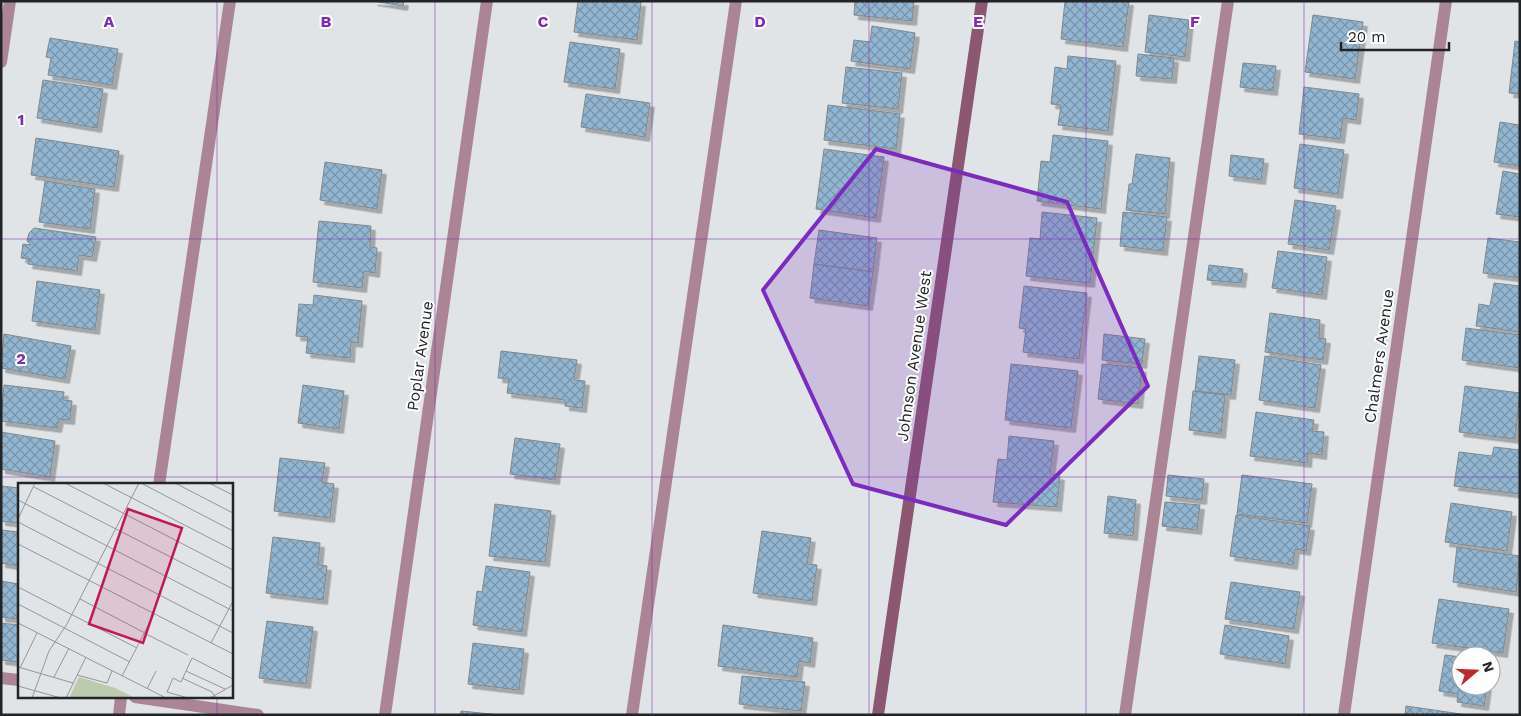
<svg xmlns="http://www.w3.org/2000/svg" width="1521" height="716" font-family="'Work Sans',sans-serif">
	<defs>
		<pattern id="building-cross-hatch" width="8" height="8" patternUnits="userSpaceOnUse" patternTransform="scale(1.25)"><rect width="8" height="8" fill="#92b6d2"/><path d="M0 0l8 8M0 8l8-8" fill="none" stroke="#7794aa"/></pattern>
		<filter id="shadow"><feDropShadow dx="4.5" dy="4.5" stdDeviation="0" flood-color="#0004"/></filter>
	</defs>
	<rect width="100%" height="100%" fill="#e0e4e7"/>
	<!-- building -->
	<g fill="url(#building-cross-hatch)" stroke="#838789" filter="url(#shadow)">
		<path d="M373 1H404L403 6Z"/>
		<path d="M578 1 641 2 637 40 574 32Z"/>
		<path d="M855 1H914L912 21 854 15Z"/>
		<path d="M1065 1H1129L1123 47 1061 39Z"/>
		<path d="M1149 15 1189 20 1185 57 1145 52Z"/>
		<path d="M1313 15 1363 22 1355 79 1305 72Z"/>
		<path d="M872 26 915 33 910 69 851 61 854 40 870 42Z"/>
		<path d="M50 38 118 49 112 85 48 75 51 58 46 57Z"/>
		<path d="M1515 41 1520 42V94L1509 93Z"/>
		<path d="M570 42 620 49 615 89 564 82Z"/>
		<path d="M1138 54 1174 58 1172 79 1136 76Z"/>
		<path d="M1068 56 1116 61 1108 131 1058 125 1061 105 1051 104 1055 67 1067 69Z"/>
		<path d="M1243 63 1276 66 1273 91 1240 87Z"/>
		<path d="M846 67 902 73 898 109 842 103Z"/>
		<path d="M43 80 103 89 97 128 37 118Z"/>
		<path d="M1304 87 1359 94 1356 120 1343 118 1340 139 1299 134Z"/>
		<path d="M586 94 650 103 645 137 581 127Z"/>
		<path d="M828 105 900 114 896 149 824 140Z"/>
		<path d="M1500 122 1520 125V166L1494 162Z"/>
		<path d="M1053 135 1108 141 1101 209 1037 201 1041 161 1050 162Z"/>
		<path d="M36 138 119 151 114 187 31 175Z"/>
		<path d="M1300 144 1344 150 1338 194 1294 188Z"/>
		<path d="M824 149 884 157 876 218 816 209Z"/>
		<path d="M1136 154 1170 158 1165 214 1126 210 1129 184H1132Z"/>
		<path d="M1231 155 1264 159 1261 180 1229 176Z"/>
		<path d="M325 162 382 170 377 209 320 200Z"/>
		<path d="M1503 171 1520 174V217L1496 214Z"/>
		<path d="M45 181 95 189 90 229 39 222Z"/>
		<path d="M1295 200 1336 206 1329 250 1288 244Z"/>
		<path d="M1042 212 1097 218 1090 283 1026 276 1030 238 1040 239Z"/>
		<path d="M1123 212 1167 217 1163 251 1120 246Z"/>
		<path d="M319 221 371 226 370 247 377 248 375 273 364 271 362 288 313 282Z"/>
		<path d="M34 228 96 237 92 257 79 255 77 271 28 264 29 259 21 258 23 244 31 245 27 241 29 233Z"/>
		<path d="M819 230 877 238 873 272 814 264Z"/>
		<path d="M1488 238 1520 242V278L1483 273Z"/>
		<path d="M1278 251 1327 257 1322 295 1272 288Z"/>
		<path d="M814 264 873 272 868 306 810 298Z"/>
		<path d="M1209 265 1243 269 1241 283 1207 280Z"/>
		<path d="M37 281 100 290 95 330 32 321Z"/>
		<path d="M1494 283 1520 286V332L1476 326 1479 304 1490 306Z"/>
		<path d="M1024 286 1087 293 1079 359 1023 352 1026 329 1019 328Z"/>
		<path d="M314 295 362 301 358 343 351 342 350 358 306 353 308 337 296 336 299 304 313 305Z"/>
		<path d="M1270 313 1320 320 1319 338 1326 339 1323 360 1265 352Z"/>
		<path d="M1466 328 1520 335V368L1462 360Z"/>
		<path d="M4 334 71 346 65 379 1 368Z"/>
		<path d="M1104 334 1145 339 1142 364 1102 360Z"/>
		<path d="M501 351 577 360 574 380 585 381 582 408 565 406V400L507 393 509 379 498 378Z"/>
		<path d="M1199 356 1235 360 1231 395 1195 391Z"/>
		<path d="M1265 356 1321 365 1315 408 1259 400Z"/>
		<path d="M1011 364 1078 371 1071 428 1005 420Z"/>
		<path d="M1102 364 1142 368 1138 404 1098 399Z"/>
		<path d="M4 385 64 392 63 400 72 401 70 420 59 419 57 428 1 421Z"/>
		<path d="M303 385 344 391 339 429 298 423Z"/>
		<path d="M1465 386 1520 393 1515 439 1459 432Z"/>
		<path d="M1193 391 1225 395 1221 434 1189 430Z"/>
		<path d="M1256 412 1314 420 1312 431 1324 432 1322 455 1308 453 1307 463 1250 456Z"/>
		<path d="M1 432 55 441 50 477 1 469Z"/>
		<path d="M1009 436 1054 441 1050 474 1060 476 1057 507 993 502 998 459 1007 460Z"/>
		<path d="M515 438 560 444 555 480 510 474Z"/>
		<path d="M1494 447 1520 450V494L1454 486 1459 452 1492 456Z"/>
		<path d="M280 458 325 463 322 482 334 484 330 518 274 511Z"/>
		<path d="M1168 475 1204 479 1202 500 1166 496Z"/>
		<path d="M1242 475 1312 484 1307 523 1237 514Z"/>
		<path d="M1 486 19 488V523L1 521Z"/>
		<path d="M1108 496 1136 500 1133 536 1104 533Z"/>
		<path d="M1165 502 1200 505 1197 530 1162 526Z"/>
		<path d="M1451 503 1512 512 1507 551 1445 542Z"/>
		<path d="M495 504 551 511 545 562 489 556Z"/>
		<path d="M1236 515 1310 526 1306 551 1295 549 1293 565 1230 556Z"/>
		<path d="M1 530 19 532V566L1 563Z"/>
		<path d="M762 531 811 538 807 564 817 565 812 601 753 593Z"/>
		<path d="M273 537 320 543 318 565 327 566 323 600 266 593Z"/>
		<path d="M1457 547 1520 556 1516 592 1453 582Z"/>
		<path d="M486 566 530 572 522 632 473 625 477 591 482 592Z"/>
		<path d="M1 581 19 584V619L1 617Z"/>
		<path d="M1231 582 1300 592 1294 629 1225 619Z"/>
		<path d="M1439 599 1509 609 1503 653 1432 643Z"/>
		<path d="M267 621 313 627 306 684 259 678Z"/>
		<path d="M1 623 19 625V662L1 660Z"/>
		<path d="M723 625 813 638 810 663 799 661 797 677 718 666Z"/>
		<path d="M1225 625 1289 636 1285 664 1220 654Z"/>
		<path d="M473 643 524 649 519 690 468 684Z"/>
		<path d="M1445 655 1461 657V686H1487L1484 706 1457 702 1458 694 1439 691Z"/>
		<path d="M742 676 805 682 801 711 739 704Z"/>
		<path d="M1406 706 1468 715H1405Z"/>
		<path d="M461 711 501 715H460Z"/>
	</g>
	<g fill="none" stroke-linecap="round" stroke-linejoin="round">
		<!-- lane -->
		<g stroke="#ab8596" stroke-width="12">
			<path d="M159 485 230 1"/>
			<path d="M1 678 19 680"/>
			<path d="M135 697 258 715"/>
			<path d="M119 715 121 697"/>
			<path d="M632 715 736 1"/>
			<path d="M1125 715 1228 1"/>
		</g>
		<!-- street -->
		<g stroke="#ab8596" stroke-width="12">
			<path d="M1 62 10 1"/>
			<path d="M385 715 487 1"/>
			<path d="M1344 715 1446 1"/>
		</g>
		<!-- secondary -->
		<path stroke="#8c5771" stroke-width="12" d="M878 715 982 1"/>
	</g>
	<!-- marked area -->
	<path fill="#7b2cbf" fill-opacity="0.2" stroke="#7b2cbf" stroke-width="4" stroke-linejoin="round" d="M876 149 1067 202 1148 386 1006 525 853 484 763 290Z"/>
	<!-- grid -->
	<path fill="none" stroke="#7b2cbf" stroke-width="1" stroke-opacity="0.55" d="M217 1V485M435 1V715M652 1V715M869 1V715M1086 1V715M1304 1V715M1 239H1520M1 477H1520M217 697V715"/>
	<g text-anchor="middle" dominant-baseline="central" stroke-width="4" stroke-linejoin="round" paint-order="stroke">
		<!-- street labels -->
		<g font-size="16" fill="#222425" stroke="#fff">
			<text transform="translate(420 356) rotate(-82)">Poplar Avenue</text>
			<text transform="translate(914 356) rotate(-82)">Johnson Avenue West</text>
			<text transform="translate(1379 356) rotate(-82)">Chalmers Avenue</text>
		</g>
	</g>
	<!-- overview -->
	<g transform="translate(18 483)">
		<rect width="215" height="215" fill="#e0e4e7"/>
		<path d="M61 194 97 205 117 215H51Z" fill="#bccbad"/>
		<path d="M68 198 85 205 81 215H59Z" fill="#bccbad"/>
		<path fill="none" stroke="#949799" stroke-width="1" d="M47 0 215 87M85 0 215 67M123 0 215 48M157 0 215 30M191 0 215 12M16 4 215 106M0 17 215 128M0 36 17 0M0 39 215 150M0 61 215 171M0 104 119 165M62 116 127 150M0 121 112 179M0 140 148 215M126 150 170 172M193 160 215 118M0 184 55 200M2 185 19 150M168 188 207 206M59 192 89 200 94 188M104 193 136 131M36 194 51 165M164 195 194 209 198 215M0 203 43 215M129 206 138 188M14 215 31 168 49 141 121 0M48 215 68 174M170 215 149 209 155 195 163 199 174 175 215 196M192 215 215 202"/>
		<path fill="#c2185b" fill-opacity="0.15" stroke="#c2185b" stroke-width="2.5" d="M110 26 164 45 125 160 71 141Z"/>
		<rect width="215" height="215" fill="none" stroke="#222425" stroke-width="2.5"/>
	</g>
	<g font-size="16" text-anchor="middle" font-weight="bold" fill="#7b2cbf" stroke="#fff" stroke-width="4" stroke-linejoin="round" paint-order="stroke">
		<text x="109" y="27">A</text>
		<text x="326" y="27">B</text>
		<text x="543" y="27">C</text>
		<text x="760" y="27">D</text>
		<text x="978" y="27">E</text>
		<text x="1195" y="27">F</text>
		<text x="21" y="125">1</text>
		<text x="21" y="364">2</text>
	</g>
	<!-- border -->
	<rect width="1521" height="716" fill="none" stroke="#222425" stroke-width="5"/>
	<!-- north arrow -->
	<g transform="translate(1476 671) rotate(71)"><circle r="24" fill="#ffffff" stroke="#a7a7a8"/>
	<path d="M0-4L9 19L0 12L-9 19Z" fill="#bb2b2b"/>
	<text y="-8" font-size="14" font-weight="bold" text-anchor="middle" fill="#222425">N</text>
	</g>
	<!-- scale -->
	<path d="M1341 42v8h108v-8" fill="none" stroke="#222425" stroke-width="2.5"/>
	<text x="1348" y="42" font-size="15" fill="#222425" stroke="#ffffff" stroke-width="4" paint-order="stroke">20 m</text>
</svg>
